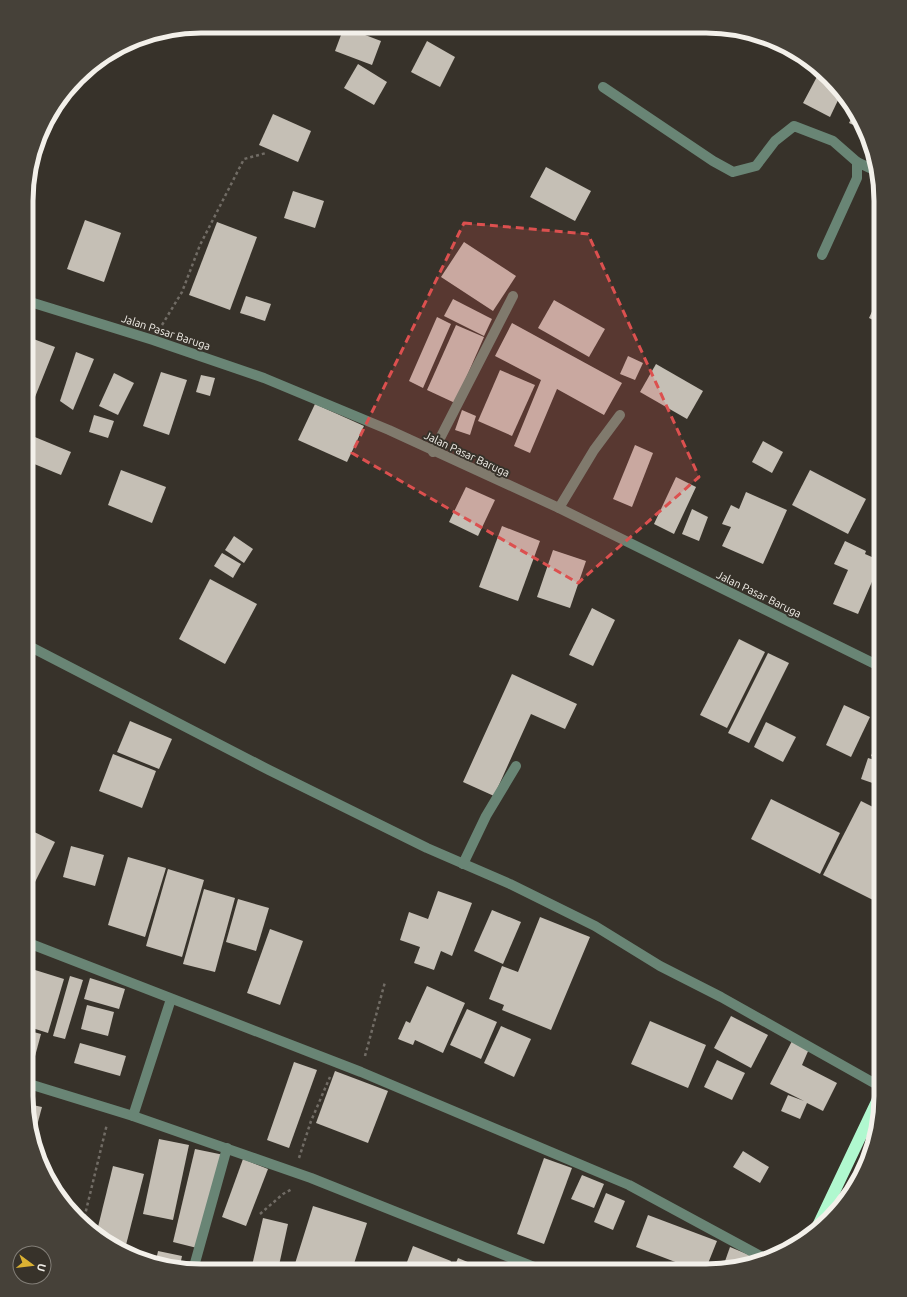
<svg xmlns="http://www.w3.org/2000/svg" width="907" height="1297" font-family="Ubuntu,sans-serif">
	<rect width="100%" height="100%" fill="#37322a"/>
	<!-- building -->
	<g fill="#c5bfb5">
		<path d="M344 27 381 41 372 65 335 51Z"/>
		<path d="M427 41 455 57 440 87 411 72Z"/>
		<path d="M358 64 387 82 374 105 344 88Z"/>
		<path d="M820 71 840 96 830 117 803 103Z"/>
		<path d="M854 113 863 124 864 130 849 123Z"/>
		<path d="M273 114 311 131 298 162 259 145Z"/>
		<path d="M546 167 591 191 575 221 530 197Z"/>
		<path d="M293 191 324 201 315 228 284 218Z"/>
		<path d="M85 220 121 233 104 282 67 269Z"/>
		<path d="M217 222 257 237 230 310 189 295Z"/>
		<path d="M464 242 516 276 493 311 441 277Z"/>
		<path d="M881 292V324L869 318Z"/>
		<path d="M246 296 271 304 265 321 240 313Z"/>
		<path d="M453 299 492 319 484 336 444 316Z"/>
		<path d="M554 300 605 329 589 357 538 328Z"/>
		<path d="M437 317 451 324 423 388 409 381Z"/>
		<path d="M512 323 622 383 604 415 557 389 530 453 514 446 541 380 495 356Z"/>
		<path d="M456 325 484 337 455 403 427 390Z"/>
		<path d="M28 337 55 347 35 397 27 394Z"/>
		<path d="M76 352 94 359 73 410 60 401Z"/>
		<path d="M628 356 643 363 635 380 620 374Z"/>
		<path d="M656 364 703 391 687 419 640 392Z"/>
		<path d="M500 370 535 385 512 436 478 421Z"/>
		<path d="M161 372 187 380 169 435 143 426Z"/>
		<path d="M114 373 134 383 118 415 99 406Z"/>
		<path d="M201 375 215 378 210 396 196 392Z"/>
		<path d="M315 404 364 426 347 462 298 440Z"/>
		<path d="M462 410 476 416 470 435 455 430Z"/>
		<path d="M94 415 114 421 108 438 89 432Z"/>
		<path d="M30 435 71 452 61 475 27 461V441Z"/>
		<path d="M763 441 783 452 772 473 752 462Z"/>
		<path d="M635 445 653 453 632 507 613 499Z"/>
		<path d="M121 470 166 487 152 523 108 505Z"/>
		<path d="M810 470 866 499 848 534 792 505Z"/>
		<path d="M676 477 696 487 674 534 654 524Z"/>
		<path d="M466 487 495 500 478 536 449 522Z"/>
		<path d="M746 492 787 510 763 564 722 546 731 527 722 524 731 505 739 509Z"/>
		<path d="M692 509 708 517 699 541 682 534Z"/>
		<path d="M502 526 540 541 518 601 479 587Z"/>
		<path d="M234 536 253 549 244 563 225 550Z"/>
		<path d="M845 541 866 551 865 554 881 561 858 614 833 604 848 570 834 564Z"/>
		<path d="M553 550 586 561 570 608 537 597Z"/>
		<path d="M222 553 241 564 233 578 214 566Z"/>
		<path d="M210 579 257 604 225 664 179 639Z"/>
		<path d="M592 608 615 620 593 666 569 655Z"/>
		<path d="M739 639 765 652 727 728 700 715Z"/>
		<path d="M768 653 789 663 749 743 728 733Z"/>
		<path d="M512 674 577 704 565 729 531 714 494 796 463 782Z"/>
		<path d="M844 705 870 717 851 757 826 745Z"/>
		<path d="M130 721 172 739 159 769 117 752Z"/>
		<path d="M766 722 796 737 783 762 754 747Z"/>
		<path d="M881 729V760L871 756Z"/>
		<path d="M113 754 156 771 142 808 99 791Z"/>
		<path d="M868 758 881 762V786L861 779Z"/>
		<path d="M771 799 840 833 820 874 751 839Z"/>
		<path d="M861 801 881 811V904L823 875Z"/>
		<path d="M26 828 55 842 35 882 26 878Z"/>
		<path d="M71 846 104 855 95 886 63 877Z"/>
		<path d="M128 857 166 868 145 937 108 925Z"/>
		<path d="M168 869 204 880 182 957 146 946Z"/>
		<path d="M204 889 235 898 215 972 183 964Z"/>
		<path d="M438 891 472 903 452 956 441 951 434 970 414 963 420 947 400 940 409 912 428 919Z"/>
		<path d="M238 899 269 908 256 951 226 942Z"/>
		<path d="M492 910 521 922 503 964 474 951Z"/>
		<path d="M540 917 590 937 551 1030 502 1010 504 1005 489 999 502 966 518 972Z"/>
		<path d="M270 929 303 941 280 1005 247 993Z"/>
		<path d="M35 970 64 979 48 1033 26 1026V999Z"/>
		<path d="M70 976 83 980 65 1039 53 1036Z"/>
		<path d="M90 978 125 989 119 1009 84 999Z"/>
		<path d="M427 986 465 1003 443 1053 415 1040 413 1045 398 1039 406 1021 410 1023Z"/>
		<path d="M87 1005 114 1012 108 1036 81 1029Z"/>
		<path d="M467 1009 497 1022 481 1059 450 1045Z"/>
		<path d="M731 1016 768 1035 751 1068 714 1048Z"/>
		<path d="M650 1021 706 1045 688 1088 631 1064Z"/>
		<path d="M501 1026 531 1039 514 1077 484 1063Z"/>
		<path d="M26 1030 41 1034 34 1060 26 1058Z"/>
		<path d="M792 1041 809 1049 802 1065 837 1083 823 1111 807 1103 800 1119 781 1111 788 1095 804 1101 770 1084Z"/>
		<path d="M80 1043 126 1056 120 1076 74 1063Z"/>
		<path d="M717 1060 745 1073 732 1100 704 1087Z"/>
		<path d="M294 1062 317 1070 289 1148 267 1140Z"/>
		<path d="M335 1071 388 1091 368 1143 316 1123Z"/>
		<path d="M28 1104 42 1107 35 1133 32 1124Z"/>
		<path d="M159 1139 189 1145 173 1220 143 1214Z"/>
		<path d="M195 1149 224 1155 201 1249 173 1242Z"/>
		<path d="M743 1151 769 1167 760 1183 733 1167Z"/>
		<path d="M544 1158 572 1168 544 1244 517 1234Z"/>
		<path d="M243 1159 268 1169 246 1226 222 1217Z"/>
		<path d="M113 1166 144 1174 125 1249 104 1241 96 1235Z"/>
		<path d="M582 1175 604 1184 594 1208 571 1199Z"/>
		<path d="M606 1193 625 1201 613 1230 594 1222Z"/>
		<path d="M313 1206 367 1223 352 1270H293Z"/>
		<path d="M648 1215 717 1241 705 1271H699L636 1247Z"/>
		<path d="M263 1218 288 1224 278 1270H251Z"/>
		<path d="M413 1246 451 1261 447 1270H404Z"/>
		<path d="M730 1247 759 1259 729 1266 724 1264Z"/>
		<path d="M158 1251 182 1256 179 1270 156 1261Z"/>
		<path d="M458 1258 487 1270H453Z"/>
	</g>
	<g fill="none" stroke-linecap="round" stroke-linejoin="round">
		<!-- path -->
		<g stroke="#716c65" stroke-width="2.5" stroke-dasharray="3 3" stroke-linecap="butt">
			<path d="M162 325 182 292 200 245 244 159 266 153"/>
			<path d="M365 1056 385 982"/>
			<path d="M299 1158 311 1121 330 1077"/>
			<path d="M260 1214 283 1194 292 1189"/>
			<path d="M83 1223 107 1124"/>
		</g>
		<!-- minor -->
		<g stroke="#698575" stroke-width="10">
			<path d="M603 87 713 161 733 172 756 166 775 141 794 126 833 141 857 162"/>
			<path d="M822 255 857 178V162L874 170"/>
			<path d="M27 301 153 340 264 378 389 430 559 508 881 667"/>
			<path d="M433 452 513 296"/>
			<path d="M559 508 594 450 620 415"/>
			<path d="M27 645 269 770 427 848 510 884 595 926 660 966 721 997 881 1087"/>
			<path d="M463 864 486 816 516 766"/>
			<path d="M26 945 31 944 361 1072 629 1185 764 1258"/>
			<path d="M26 1083 133 1116 311 1178 544 1271"/>
			<path d="M133 1116 171 999"/>
			<path d="M193 1270 227 1148"/>
		</g>
		<!-- highway -->
		<path stroke="#b0f8cf" stroke-width="12" d="M815 1232 881 1093"/>
	</g>
	<!-- marked area -->
	<path fill="#dc504f" fill-opacity="0.2" stroke="#dc504f" stroke-width="3" stroke-dasharray="8 5" stroke-linejoin="round" d="M464 223 588 234 699 477 578 583 352 453Z"/>
	<g text-anchor="middle" dominant-baseline="central" stroke-width="4" stroke-linejoin="round" paint-order="stroke">
		<!-- street labels -->
		<g font-size="11" fill="#f3f0ea" stroke="#37322a">
			<text transform="translate(166 332) rotate(18)">Jalan Pasar Baruga</text>
			<text transform="translate(467 454) rotate(25)">Jalan Pasar Baruga</text>
			<text transform="translate(759 594) rotate(26)">Jalan Pasar Baruga</text>
		</g>
	</g>
	<!-- crop -->
	<path d="M0 0H907V1297H0ZM201 33H706A168 168 0 0 1 874 201V1096A168 168 0 0 1 706 1264H201A168 168 0 0 1 33 1096V201A168 168 0 0 1 201 33Z" fill="#464139" fill-rule="evenodd"/>
	<path fill="none" stroke="#f3f0ea" stroke-width="5" d="M201 33H706A168 168 0 0 1 874 201V1096A168 168 0 0 1 706 1264H201A168 168 0 0 1 33 1096V201A168 168 0 0 1 201 33Z"/>
	<!-- north arrow -->
	<g transform="translate(32 1265) rotate(105)"><circle r="19" fill="#37322a" stroke="#827e77"/>
	<path d="M0-3L7 15L0 10L-7 15Z" fill="#dbb233"/>
	<text y="-6" font-size="11" font-weight="bold" text-anchor="middle" fill="#f3f0ea">U</text>
	</g>
</svg>
